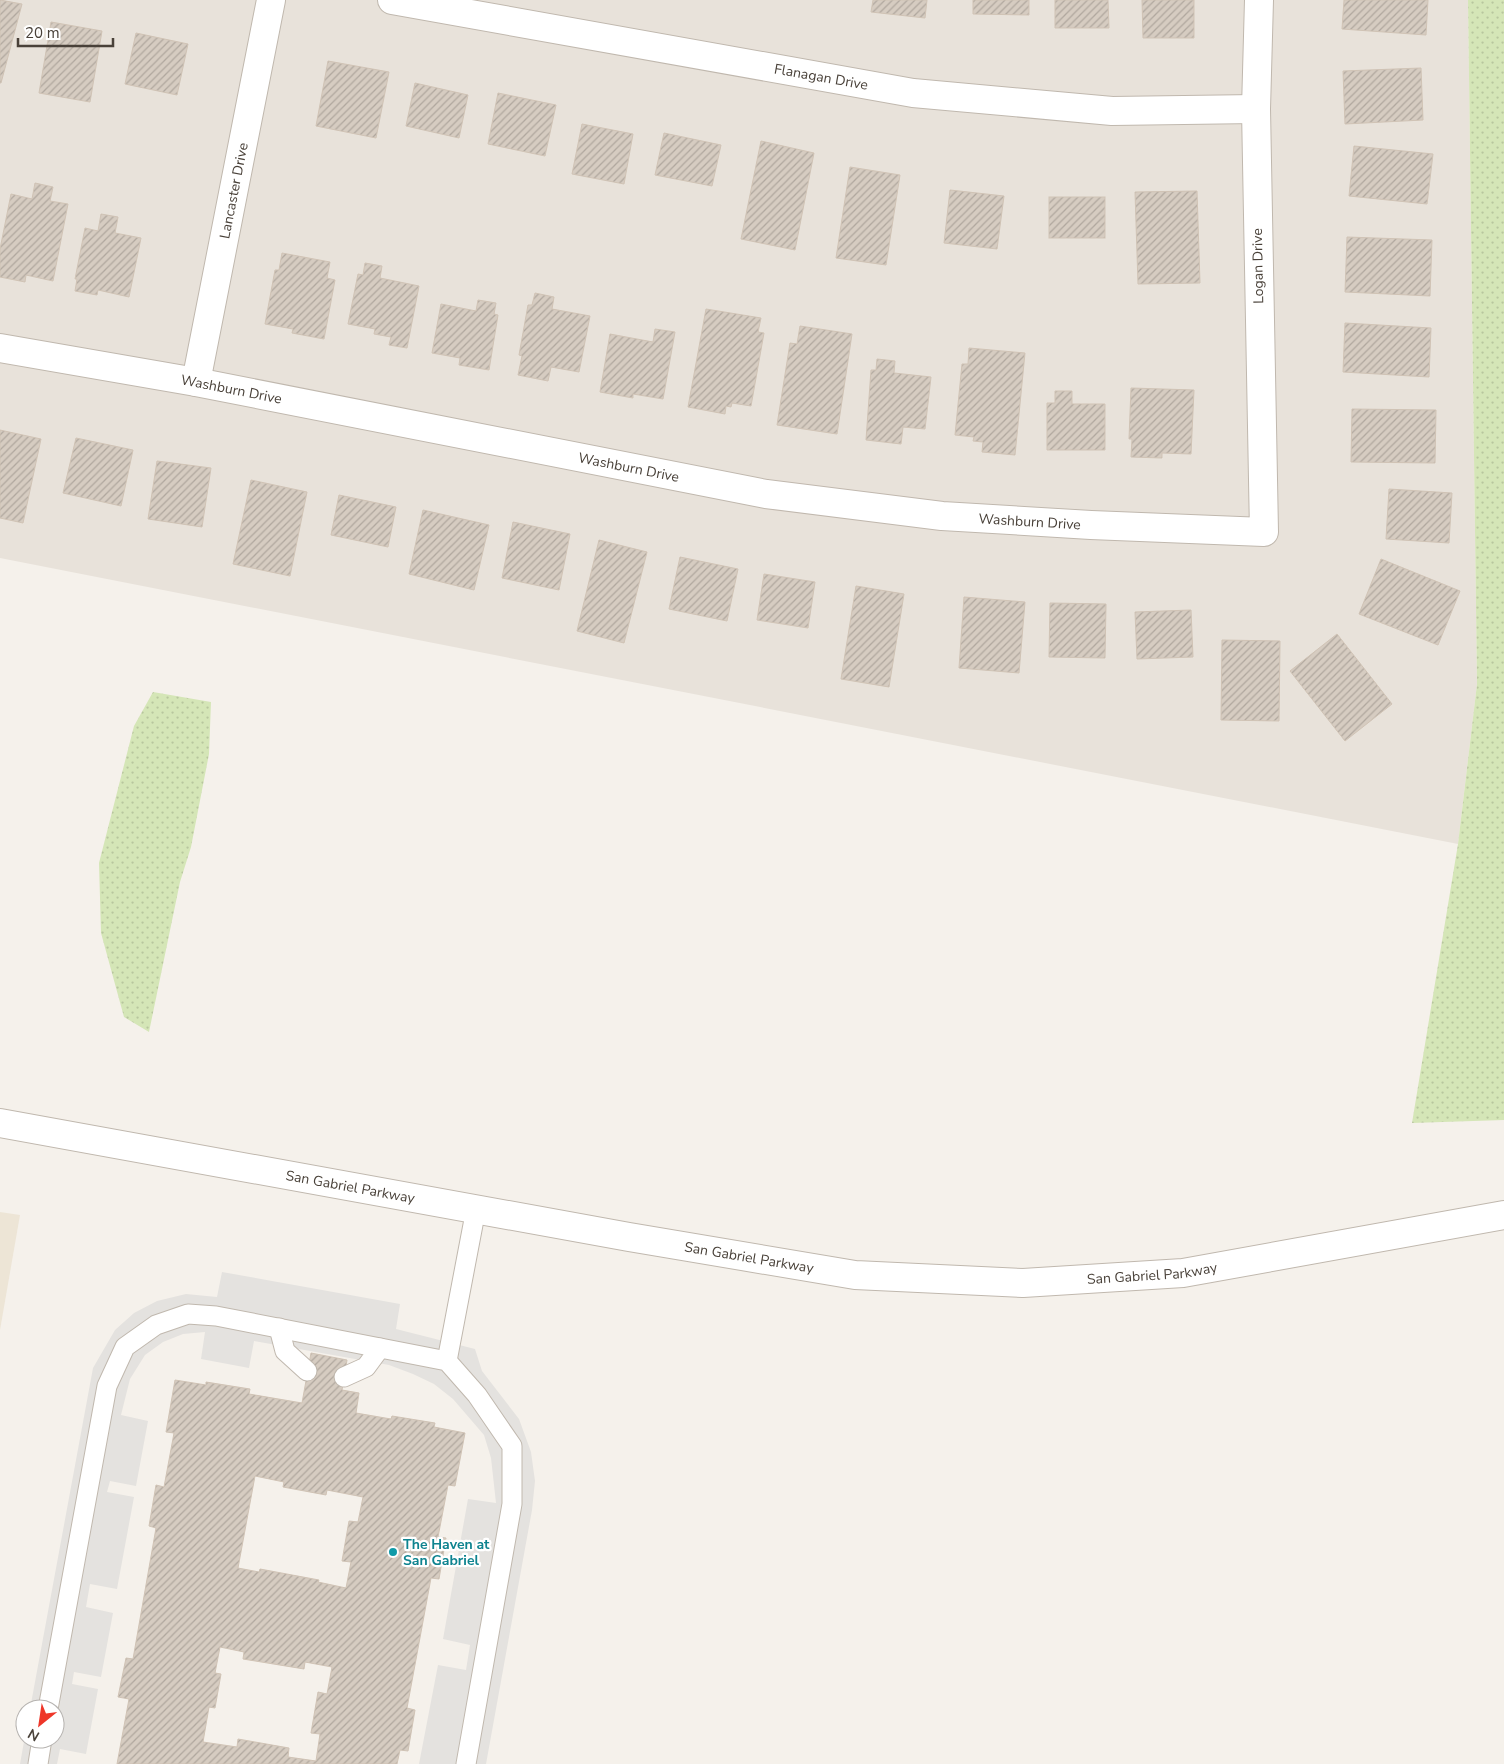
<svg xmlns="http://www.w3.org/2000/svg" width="1504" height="1764" font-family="'Nunito Sans',sans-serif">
	<defs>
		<pattern id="grass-dots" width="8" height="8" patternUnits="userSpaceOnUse" patternTransform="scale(1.25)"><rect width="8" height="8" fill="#d5e6b7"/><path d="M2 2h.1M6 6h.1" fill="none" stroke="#b8c69e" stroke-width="1.8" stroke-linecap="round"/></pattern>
		<pattern id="building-hatch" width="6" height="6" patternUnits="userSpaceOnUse" patternTransform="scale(1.25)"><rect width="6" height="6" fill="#d6ccc1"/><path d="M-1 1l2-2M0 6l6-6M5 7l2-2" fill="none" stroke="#b0a79e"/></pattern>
	</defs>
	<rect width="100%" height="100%" fill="#f5f1eb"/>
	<!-- residential -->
	<path fill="#e8e2da" d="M0 0H1468L1477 684 1458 844 0 558Z"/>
	<!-- education -->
	<path fill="#ede5d6" d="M0 1212 20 1215 0 1330Z"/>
	<!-- grass -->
	<g fill="url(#grass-dots)">
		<path d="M1468 0H1504V1120L1412 1123 1458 844 1477 684Z"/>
		<path d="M153 692 211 702 209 754 191 847 180 882 149 1032 124 1017 101 933 99 863 134 726Z"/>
	</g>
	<!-- parking -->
	<path fill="#e4e2df" d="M222 1272 400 1304 396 1329 475 1349 482 1371 519 1419 531 1452 535 1481 532 1510 486 1764H419L438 1665 466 1670 470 1645 443 1639 468 1499 496 1503 491 1458 484 1435 453 1399 434 1384 413 1374 389 1365 254 1341 249 1368 201 1359 205 1332 183 1334 163 1342 145 1355 130 1379 121 1415 148 1421 136 1486 110 1481 107 1492 134 1497 117 1589 90 1584 86 1607 113 1613 101 1677 74 1672 72 1684 98 1689 86 1754 60 1749 57 1764H20L25 1736V1739H55V1709H30L93 1368 115 1330 134 1313 157 1301 186 1294 217 1297Z"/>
	<!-- building -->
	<g fill="url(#building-hatch)" stroke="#d0c3b5" fill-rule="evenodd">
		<path d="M0 0 22 4 1 83H0Z"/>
		<path d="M873 0H927L925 18 871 12Z"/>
		<path d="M973 0H1029V15L973 14Z"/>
		<path d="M1055 0H1108L1109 28H1055Z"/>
		<path d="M1142 0H1194V38H1143Z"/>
		<path d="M1344 0H1428L1426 35 1342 29Z"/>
		<path d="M51 22 102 31 90 102 39 93Z"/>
		<path d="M136 33 188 44 177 95 125 84Z"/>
		<path d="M328 61 389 72 376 138 316 126Z"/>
		<path d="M1421 68 1423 120 1345 124 1343 71Z"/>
		<path d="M415 83 468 95 459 138 406 126Z"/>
		<path d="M498 93 556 105 545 156 488 144Z"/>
		<path d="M582 124 633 134 624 184 572 174Z"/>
		<path d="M664 133 721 145 712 186 655 175Z"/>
		<path d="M761 141 814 153 795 250 741 239Z"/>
		<path d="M1354 146 1433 154 1427 204 1349 196Z"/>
		<path d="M850 167 900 175 886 265 836 258Z"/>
		<path d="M35 183 53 187 50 201 68 204 53 281 26 275 25 282 0 277V249L11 194 32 199Z"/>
		<path d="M950 190 1004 196 997 249 944 243Z"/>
		<path d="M1197 191 1200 283 1138 284 1135 192Z"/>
		<rect x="1049" y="197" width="56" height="41"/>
		<path d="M101 214 118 217 115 233 141 238 129 297 98 290 97 295 75 291 77 279H75L85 228 98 231Z"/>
		<path d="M1347 237 1432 240 1430 296 1345 292Z"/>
		<path d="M282 253 330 262 327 278 335 280 324 339 292 333 293 329 265 324 275 270H279Z"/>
		<path d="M365 263 382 266 380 278 419 286 407 348 389 345 391 337 374 334 375 329 348 324 358 274 363 275Z"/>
		<path d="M535 293 554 297 552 309 590 316 579 372 551 367 548 381 518 375 522 356 519 355 528 305H532Z"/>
		<path d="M478 300 496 303 494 314 498 315 489 370 459 365 460 358 432 353 441 304 476 311Z"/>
		<path d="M706 309 761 318 758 332 764 333 751 406 732 403 731 407 726 406 725 414 688 407Z"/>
		<path d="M1345 323 1431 328 1429 377 1343 372Z"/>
		<path d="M800 326 852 334 837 434 777 425 790 343 797 344Z"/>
		<path d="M655 329 675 332 663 399 633 394V398L600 392 610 334 653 342Z"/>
		<path d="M969 348 1025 353 1015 455 982 452 983 442 973 441 974 437 955 435 962 364H968Z"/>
		<path d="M877 359 895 361 894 373 931 377 925 429 903 427 901 444 866 440 871 370H876Z"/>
		<path d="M1131 388 1194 390 1191 454 1162 453V458L1131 457 1132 439H1129Z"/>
		<path d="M1055 391H1072V404H1105V450H1047V403H1055Z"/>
		<path d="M1352 409 1436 410 1435 463 1351 462Z"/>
		<path d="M0 430 41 439 23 523 0 518Z"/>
		<path d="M76 438 133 450 121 506 63 493Z"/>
		<path d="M157 461 211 468 202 527 148 519Z"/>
		<path d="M251 480 307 492 290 576 233 564Z"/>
		<path d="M1389 489 1452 493 1449 543 1386 539Z"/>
		<path d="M339 495 396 507 388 547 331 535Z"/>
		<path d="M423 510 489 525 474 590 409 574Z"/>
		<path d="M513 522 570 534 559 590 502 578Z"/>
		<path d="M599 540 647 552 624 643 577 631Z"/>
		<path d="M680 557 738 569 727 621 669 609Z"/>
		<path d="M1381 559 1460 591 1438 645 1359 614Z"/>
		<path d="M764 574 815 582 808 628 757 620Z"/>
		<path d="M856 586 904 594 889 687 841 679Z"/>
		<path d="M964 597 1025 602 1019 673 959 668Z"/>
		<path d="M1050 603 1106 604 1105 658 1049 657Z"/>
		<path d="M1191 610 1193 657 1137 659 1135 612Z"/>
		<path d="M1337 634 1392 704 1345 741 1290 671Z"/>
		<path d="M1222 640 1280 641 1279 721 1221 720Z"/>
		<path d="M311 1353 347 1360 342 1390 359 1393 356 1413 391 1419 392 1416 435 1423 434 1427 465 1433 455 1486 448 1485 438 1537 446 1538 439 1579 431 1578 407 1708 415 1710 408 1751 400 1750 397 1764H117L129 1699 118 1697 126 1658 133 1659 156 1528 149 1526 156 1485 164 1487 174 1433 166 1432 175 1380 206 1385V1382L250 1389 249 1394 302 1403ZM255 1476 284 1482 283 1487 326 1495 327 1490 363 1497 358 1522 349 1521 342 1561 351 1562 346 1588 318 1582 319 1580 260 1569 259 1572 238 1568ZM220 1647 244 1652 243 1659 304 1669 305 1662 332 1667 327 1694 318 1692 311 1733 320 1734 316 1761 288 1757 289 1748 238 1739 237 1747 203 1742 209 1707 215 1708 221 1674 215 1673Z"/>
	</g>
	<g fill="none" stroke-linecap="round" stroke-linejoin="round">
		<defs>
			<g id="service">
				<path d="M279 1328 285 1351 307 1371"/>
				<path d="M447 1361 476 1209"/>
				<path d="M344 1377 366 1367 380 1348"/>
				<path d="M48 1709 107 1386 125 1347 156 1325 188 1314 216 1316 447 1361 477 1395 512 1446V1504L466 1764"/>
				<path d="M38 1764 42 1739"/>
			</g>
			<g id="minor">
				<path id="s1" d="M392 0 913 93 1112 111 1256 109"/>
				<path id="s2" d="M0 348 196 382 766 494 942 516 1091 525 1264 532 1256 109 1259 0"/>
				<path id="s3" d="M196 382 271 0"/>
			</g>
			<g id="tertiary">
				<path id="s4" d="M0 1123 629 1237 855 1275 1023 1283 1183 1273 1504 1215"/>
			</g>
		</defs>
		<!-- service casing -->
		<use href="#service" stroke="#c0b8ae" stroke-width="21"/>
		<!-- minor casing -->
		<use href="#minor" stroke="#c0b8ae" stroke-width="30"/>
		<!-- tertiary casing -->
		<use href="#tertiary" stroke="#c0b8ae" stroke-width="30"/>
		<!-- service -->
		<use href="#service" stroke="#fff" stroke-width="19"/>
		<!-- minor -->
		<use href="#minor" stroke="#fff" stroke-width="28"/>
		<!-- tertiary -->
		<use href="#tertiary" stroke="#fff" stroke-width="28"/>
	</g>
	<!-- markers -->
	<circle fill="#0f9aa8" stroke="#fff" stroke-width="2" cx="393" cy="1552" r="5"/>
	<g text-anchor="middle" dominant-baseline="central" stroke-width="4.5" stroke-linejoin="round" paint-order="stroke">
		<!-- street labels -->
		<g font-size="14" fill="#494139" stroke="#fff">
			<text stroke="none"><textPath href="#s1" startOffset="436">Flanagan Drive</textPath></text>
			<text stroke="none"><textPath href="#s3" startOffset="195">Lancaster Drive</textPath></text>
			<text transform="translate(1258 266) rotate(-91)">Logan Drive</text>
			<text stroke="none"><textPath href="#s2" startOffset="235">Washburn Drive</textPath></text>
			<text stroke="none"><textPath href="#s2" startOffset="640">Washburn Drive</textPath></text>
			<text stroke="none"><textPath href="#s2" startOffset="1045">Washburn Drive</textPath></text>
			<text stroke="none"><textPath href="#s4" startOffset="356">San Gabriel Parkway</textPath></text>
			<text stroke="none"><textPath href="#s4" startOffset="761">San Gabriel Parkway</textPath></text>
			<text stroke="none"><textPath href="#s4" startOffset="1166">San Gabriel Parkway</textPath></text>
		</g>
		<!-- culture labels -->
		<g font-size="14" font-weight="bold" fill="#0d838f" stroke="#fff" text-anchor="start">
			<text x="403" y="1544">The Haven at<tspan x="403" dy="16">San Gabriel</tspan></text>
		</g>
	</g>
	<!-- north arrow -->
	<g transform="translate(40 1724) rotate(210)"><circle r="24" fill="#ffffff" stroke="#b6b3b0"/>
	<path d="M0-4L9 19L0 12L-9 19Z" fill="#ee3629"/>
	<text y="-8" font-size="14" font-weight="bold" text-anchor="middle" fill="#494139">N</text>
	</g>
	<!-- scale -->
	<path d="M18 38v8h95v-8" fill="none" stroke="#494139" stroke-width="2.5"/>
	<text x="25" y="38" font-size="15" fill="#494139" stroke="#ffffff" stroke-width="4" paint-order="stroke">20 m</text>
</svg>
